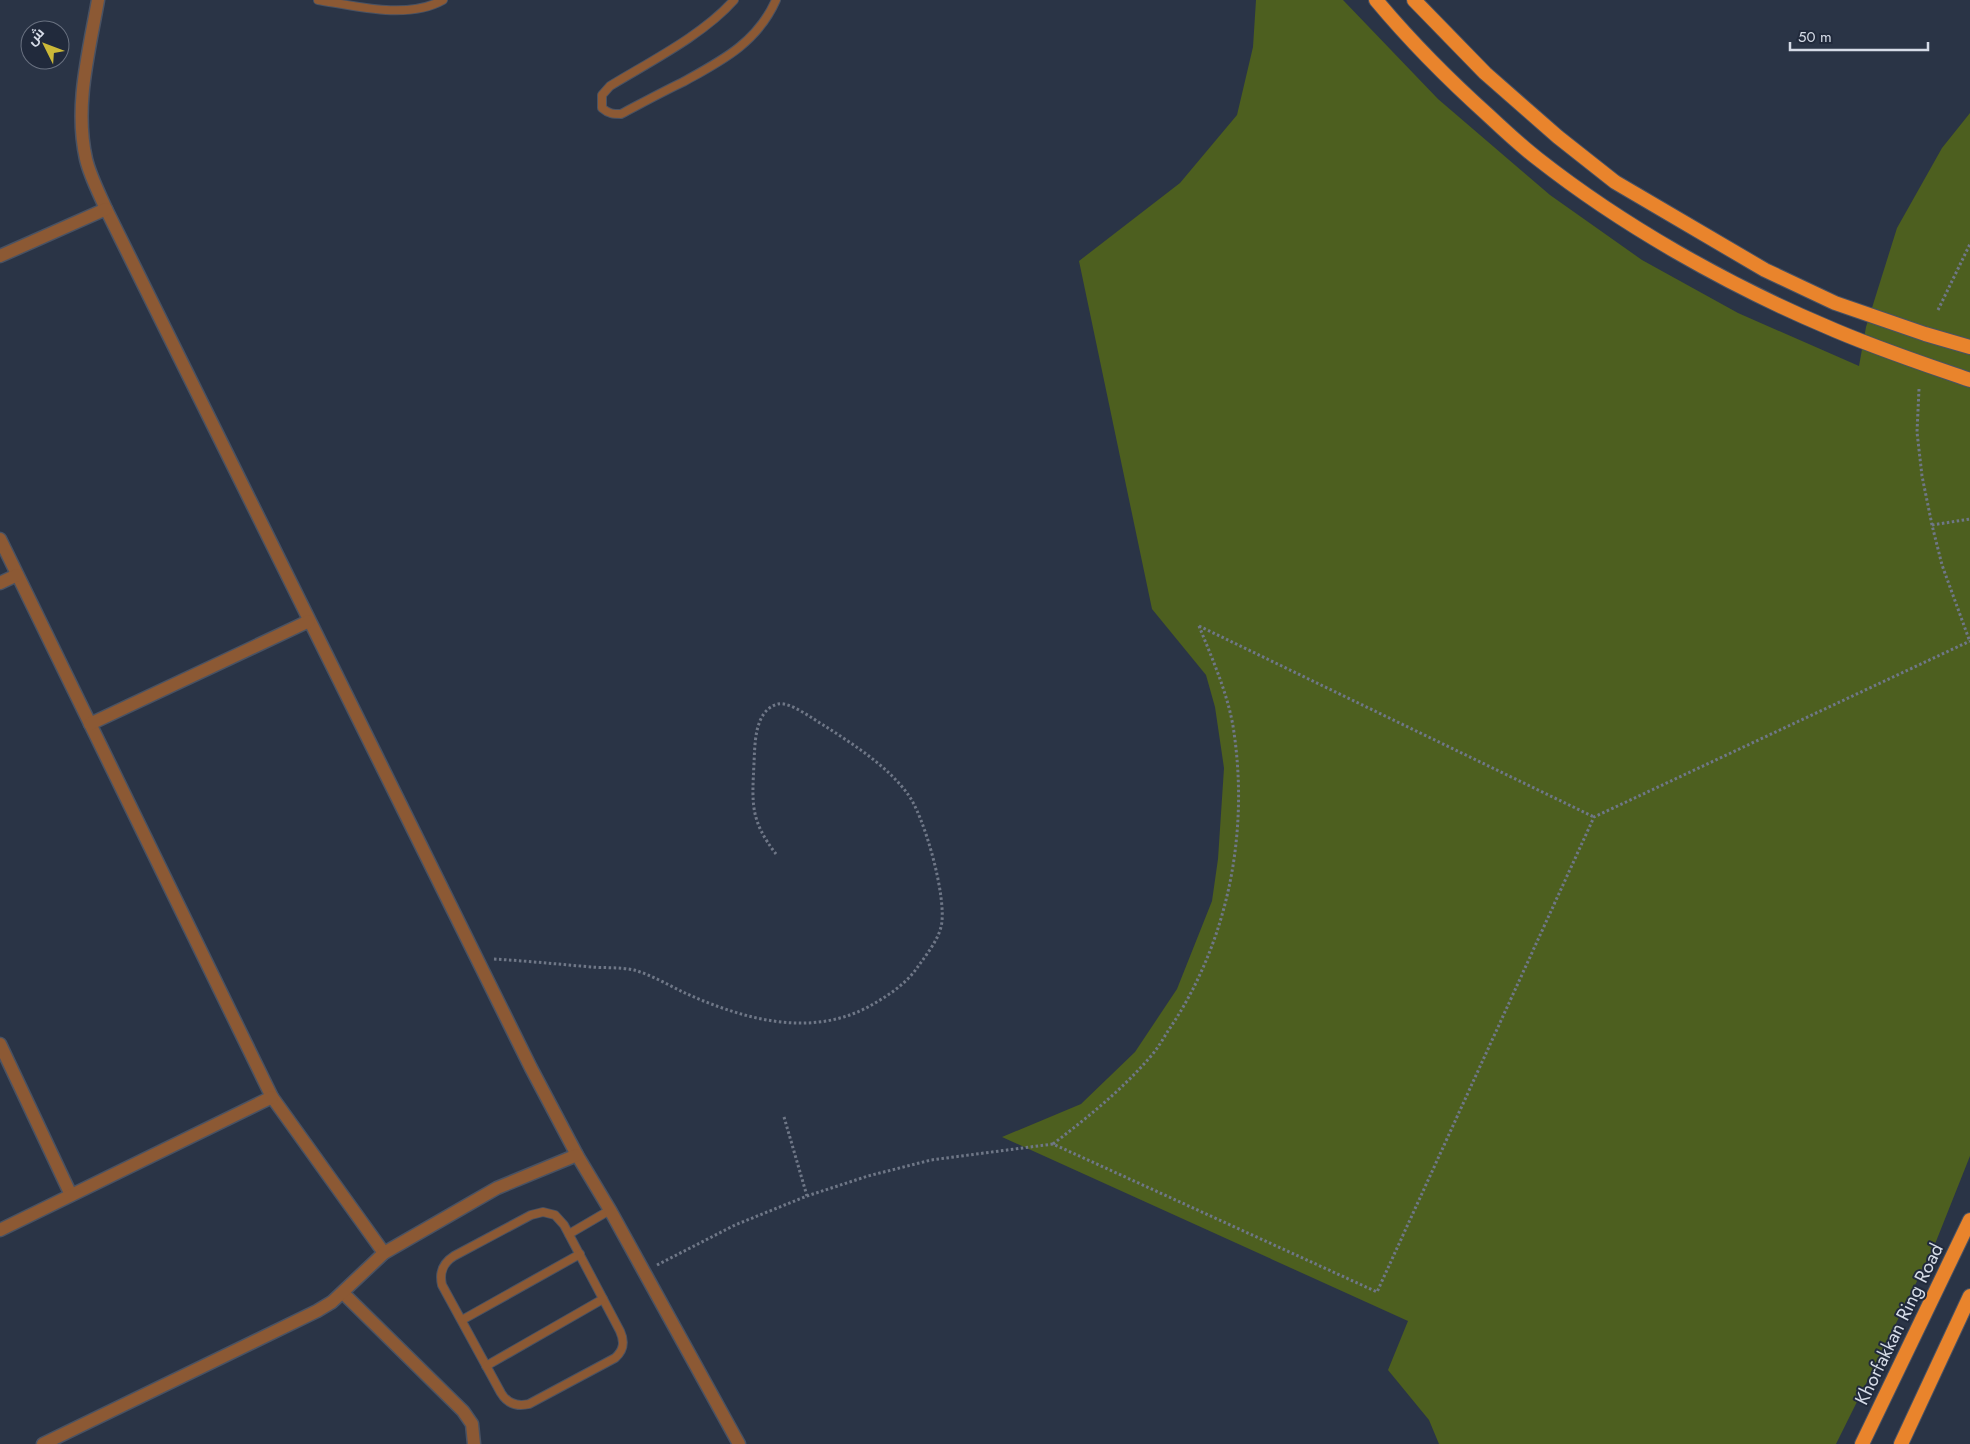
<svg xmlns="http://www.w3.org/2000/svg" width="1970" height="1444" font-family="Jost,Cairo,sans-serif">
	<rect width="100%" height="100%" fill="#2a3446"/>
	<!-- green -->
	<path fill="#4d5f1f" d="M1256 0H1343L1438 99 1550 195 1642 260 1738 313 1859 366 1866 327 1897 228 1942 148 1970 113V1156L1933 1249 1836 1444H1439L1429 1420 1388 1370 1408 1321 1002 1137 1081 1104 1135 1052 1177 989 1212 901 1218 859 1224 768 1215 707 1206 675 1152 609 1079 261 1180 183 1237 115 1253 47Z"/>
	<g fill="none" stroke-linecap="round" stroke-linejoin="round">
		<defs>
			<g id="service">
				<path d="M318 0C355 6 408 20 443 0"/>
				<path d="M734 0C703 35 651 61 610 86L602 95V108C609 114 613 114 621 114 642 103 662 92 683 82 721 61 757 43 776 0"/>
				<path d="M543 1212 555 1215 564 1225 620 1331C625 1342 624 1350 615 1358L529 1404C516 1407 507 1403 501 1393L442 1285C439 1272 443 1263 454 1256L531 1215Z"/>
				<path d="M569 1234 610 1210"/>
				<path d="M462 1320 580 1254"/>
				<path d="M486 1366 603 1299"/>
			</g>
			<g id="minor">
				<path d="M98 0C89 52 74 106 86 159 90 176 99 193 106 209L531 1068 577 1155 610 1210 739 1444"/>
				<path d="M0 256 106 209"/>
				<path d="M0 539 272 1097 384 1253"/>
				<path d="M0 583 17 575"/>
				<path d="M90 724 309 621"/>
				<path d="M0 1044 71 1195"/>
				<path d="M0 1230 272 1097"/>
				<path d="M343 1293 463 1411 472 1424 474 1444"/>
				<path d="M43 1444 317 1311 332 1302 384 1253 497 1188 577 1155"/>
			</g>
			<g id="trunk">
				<path d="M1376 0C1411 42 1449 80 1489 116 1505 131 1521 146 1538 159 1622 225 1726 284 1825 326 1872 347 1921 363 1970 380"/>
				<path d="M1414 0 1485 73 1558 137 1615 182 1765 270 1835 303 1925 334 1970 347"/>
				<path d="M1862 1444 1970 1220"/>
				<path d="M1901 1444 1970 1296"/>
			</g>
		</defs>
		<!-- service casing -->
		<use href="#service" stroke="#495263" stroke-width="10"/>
		<!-- minor casing -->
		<use href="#minor" stroke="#495263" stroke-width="15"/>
		<!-- trunk casing -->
		<use href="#trunk" stroke="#495263" stroke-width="16"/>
		<!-- path -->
		<g stroke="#6f7787" stroke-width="3" stroke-dasharray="2.5 2.5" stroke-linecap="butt">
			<path d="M1938 310 1970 244"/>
			<path d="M1919 389 1917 432 1922 476 1932 525 1942 565 1970 642"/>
			<path d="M1932 525 1970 519"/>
			<path d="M1199 626 1594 817"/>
			<path d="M494 959C526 961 558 964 591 967 604 968 621 967 634 970 652 975 670 986 687 994 744 1019 809 1038 868 1007 886 997 905 985 917 968 926 955 937 942 941 927 948 900 924 814 907 793 886 765 854 745 825 726 814 720 790 701 778 704 754 710 755 745 754 763 752 804 750 820 776 854"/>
			<path d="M784 1117 807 1196"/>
			<path d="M1053 1144C1088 1117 1122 1090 1151 1056 1158 1048 1163 1039 1168 1031 1228 943 1250 832 1233 726 1227 692 1212 658 1199 626"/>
			<path d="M657 1265 735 1225 807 1196 868 1176 931 1160 1053 1144 1377 1292 1594 817 1970 641"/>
		</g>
		<!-- service -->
		<use href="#service" stroke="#8c5934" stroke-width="8"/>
		<!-- minor -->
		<use href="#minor" stroke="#8c5934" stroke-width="12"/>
		<!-- trunk -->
		<use href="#trunk" stroke="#e9842c" stroke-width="14"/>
	</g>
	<g text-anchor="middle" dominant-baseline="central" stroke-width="4" stroke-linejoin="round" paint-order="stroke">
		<!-- street labels -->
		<g font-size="19" fill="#d5dbe7" stroke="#212a3c">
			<text transform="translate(1899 1324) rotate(-64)">Khorfakkan Ring Road</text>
		</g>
	</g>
	<!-- north arrow -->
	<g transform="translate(45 45) rotate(312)"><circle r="24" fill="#212a3c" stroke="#697180"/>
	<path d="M0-4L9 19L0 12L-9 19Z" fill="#ccb938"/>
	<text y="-8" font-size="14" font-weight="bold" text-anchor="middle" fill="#d5dbe7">ش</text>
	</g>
	<!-- scale -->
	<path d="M1790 42v8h138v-8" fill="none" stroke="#d5dbe7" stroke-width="2.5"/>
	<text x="1798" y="42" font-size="15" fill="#d5dbe7" stroke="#212a3c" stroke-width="4" paint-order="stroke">50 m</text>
</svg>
